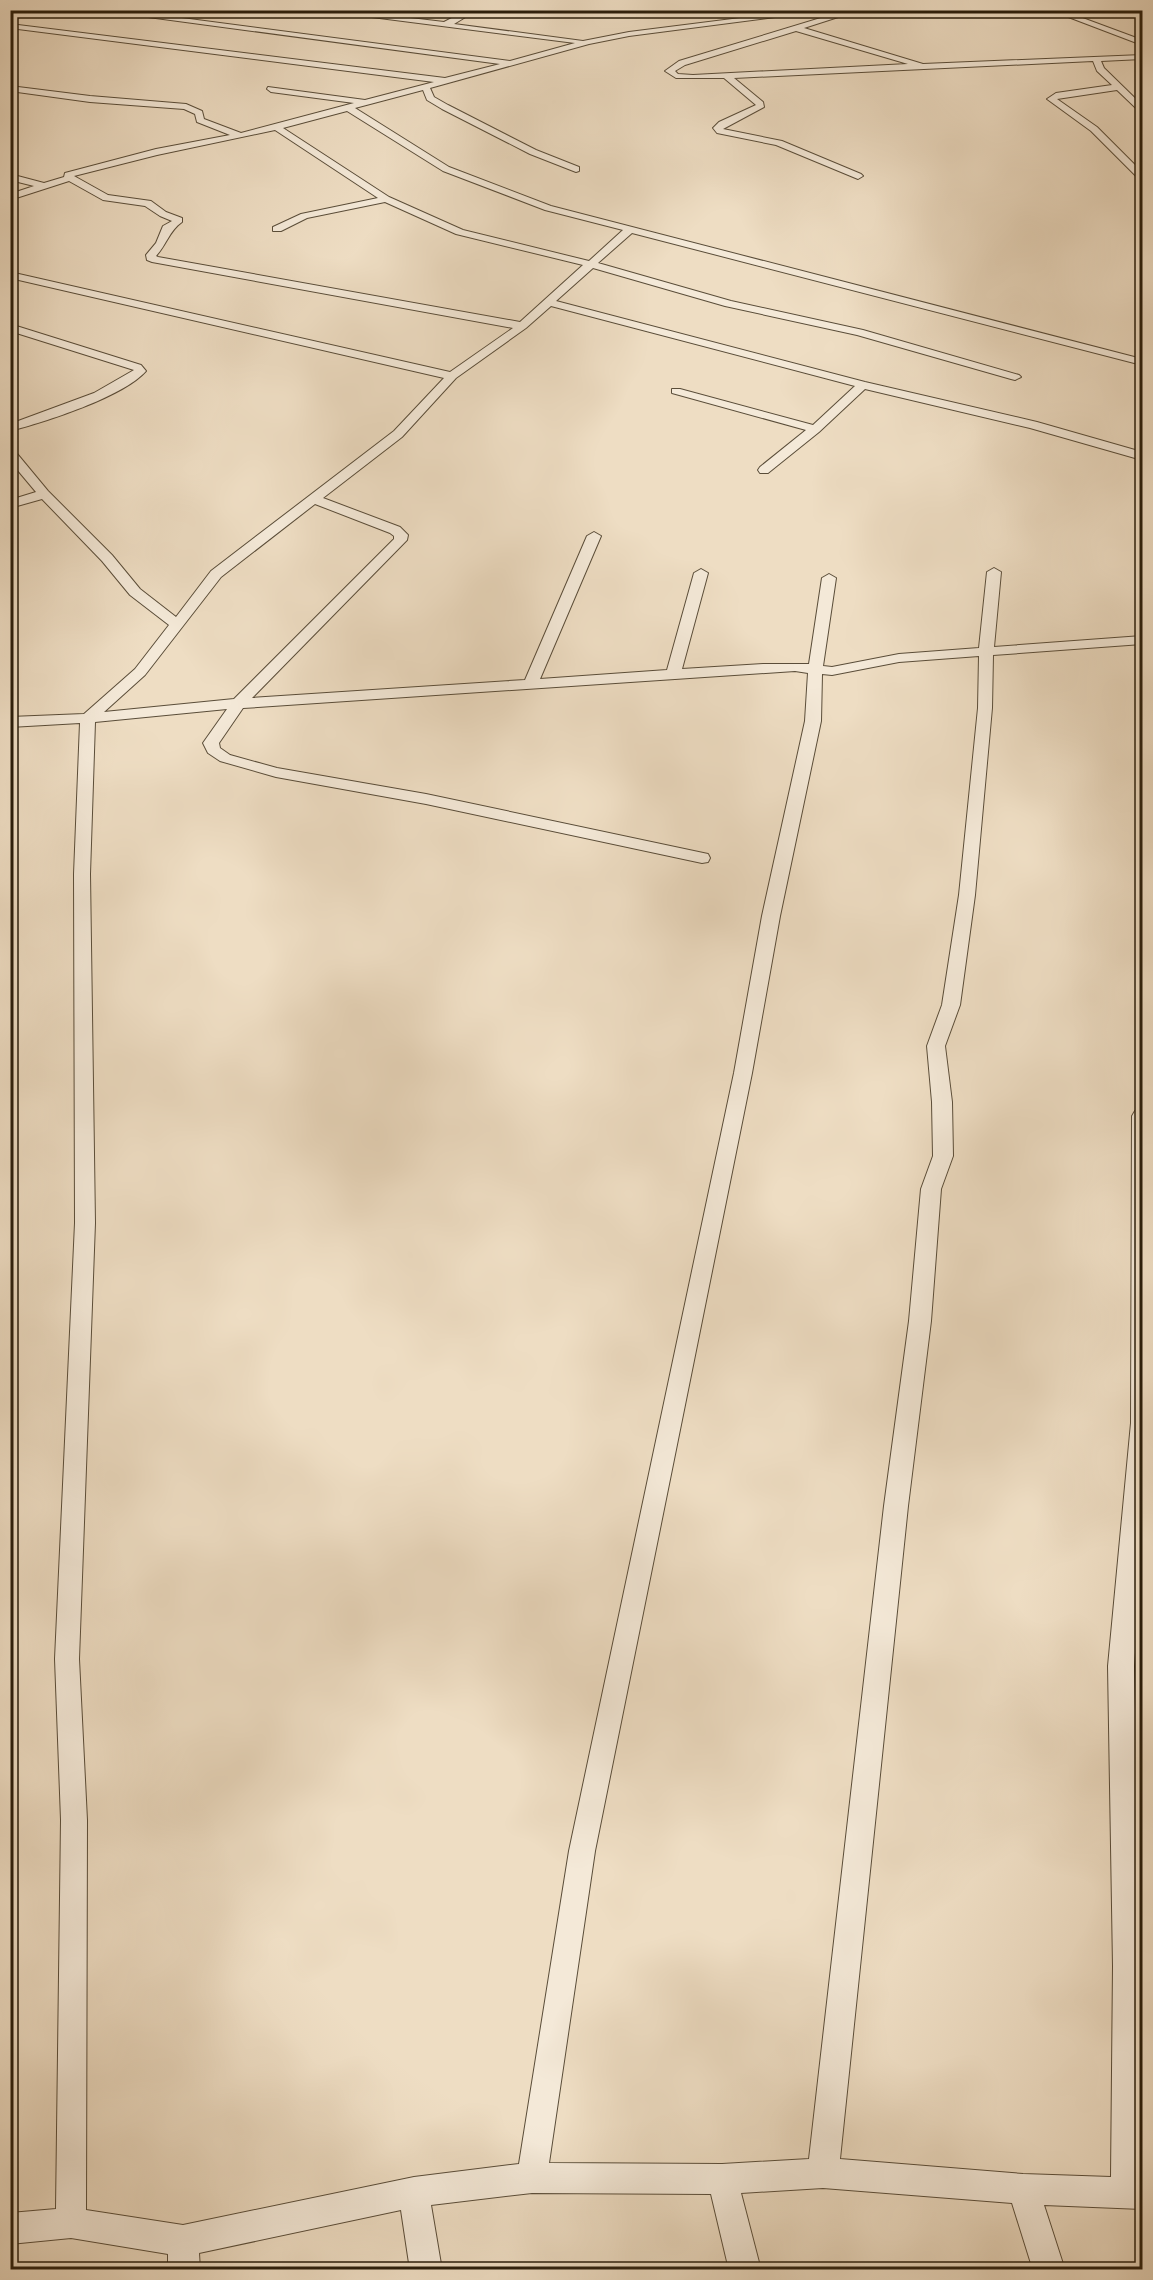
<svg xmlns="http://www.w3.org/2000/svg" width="1153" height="2280" font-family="'EB Garamond',serif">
	<rect width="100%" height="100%" fill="#eeddc3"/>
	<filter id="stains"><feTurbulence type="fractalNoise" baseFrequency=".00333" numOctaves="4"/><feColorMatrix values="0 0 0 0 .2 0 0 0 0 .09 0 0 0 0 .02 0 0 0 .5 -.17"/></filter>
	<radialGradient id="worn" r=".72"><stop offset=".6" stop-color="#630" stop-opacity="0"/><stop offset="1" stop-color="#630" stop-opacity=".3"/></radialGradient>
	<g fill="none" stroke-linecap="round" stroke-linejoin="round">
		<defs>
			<g id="street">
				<path d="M25 10H36L10 21V16Z"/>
				<path d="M96 10H121L510 61 575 43 317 10H343L444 22 467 10H477L454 24 583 41 629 32 803 10H829L629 36 589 44 430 88 434 97 448 105 536 150 579 167V171L576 172 530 154 442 109 427 100 423 90 355 108 449 167 551 206 1142 359V365L632 233 598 263 731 301 863 330 1019 375 1021 377 1015 380 1011 379 857 335 725 306 593 268 556 301 865 382 1037 422 1142 452V460L1030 428 865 389 819 432 768 473H760L758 470 760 467 806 430 672 393V389H680L813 425 855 386 551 306 526 328 456 378 402 437 323 498 400 527 408 535 407 540 252 698 525 680 587 536 594 532 601 536 540 679 667 670 694 573 701 569 708 573 682 669 763 664H809L822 578 829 574 836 578 823 666 832 667 899 654 979 648 987 572 994 568 1001 572 994 647 1142 636V644L993 655 992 708 975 895 960 1005 945 1046 952 1102 953 1156 941 1189 931 1321 908 1506 840 2159 1023 2174 1111 2177 1113 1966 1108 1666 1131 1423 1132 1116 1135 1111 1142 1109V1555L1134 1666 1141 1966 1142 2209 1044 2205 1065 2270H1033L1012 2203 823 2188 741 2193 761 2270H729L711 2194 532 2193 431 2205 442 2270H410L401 2210 199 2253 200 2270H168V2254L71 2238 10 2244V2213L56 2209 61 1820 55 1659 75 1223 74 874 80 723 10 727V717L84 714 135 669 169 625 130 595 102 561 42 499 10 508V500L36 492 10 461V449L14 450 48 491 112 555 140 589 176 617 211 571 394 431 444 378 10 278V272L450 372 513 328 152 262 147 260 146 255 156 243 163 226 172 221 160 216 145 206 103 200 69 181 10 200V194L34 186 10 180V174L44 183 64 177 65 173 156 149 230 135 197 122 195 114 184 109 90 102 10 91V86L90 96 186 104 202 111 204 119 241 133 354 103 271 92 267 89 268 87 365 100 434 82 10 28V24L445 78 500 64ZM347 111 443 171 545 210 623 230 589 261 463 230 389 197 283 128ZM275 130 378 198 301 214 273 227V231H281L307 218 385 202 456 234 583 265 520 322 158 257 156 256C167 244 169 231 182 222V218L166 212 151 201 108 195 74 176 157 155ZM315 504 390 533 394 536V539L234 699 104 712 145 675 221 577ZM979 656 978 708 959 895 942 1005 927 1046 932 1102 933 1156 921 1189 909 1321 884 1506 809 2159 722 2164 549 2163 595 1851 752 1073 780 916 821 721 822 674 832 675 899 662ZM795 671 808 673 805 721 762 916 734 1073 569 1851 519 2164 414 2177 183 2225 86 2210 87 1820 79 1659 95 1223 90 874 95 722 227 709 203 743 208 753 220 761 276 777 426 804 702 863 708 862 710 858 708 854 426 794 277 768 230 755 220 748 219 743 243 708Z"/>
				<path d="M847 10H860L804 28 923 64 1142 55V59L1101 61 1104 68 1142 105V111H1139L1117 90 1057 99 1097 127 1142 172V180L1139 179 1091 131 1047 99 1056 93 1112 85 1097 71 1093 61 734 78 763 102 764 107 723 129 782 141 861 174 863 176 858 179 776 145 717 133 713 128 719 122 756 105 724 78H676L665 71 679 61ZM796 31 908 64 693 75 678 74 675 71 685 65Z"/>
				<path d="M1050 10H1061L1142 40V45Z"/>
				<path d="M10 324 141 365 146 371C123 397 45 422 10 431V424L94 393 134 370 10 331Z"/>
			</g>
		</defs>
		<!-- street casing -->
		<use href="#street" stroke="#5a4d39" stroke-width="2"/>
		<!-- street -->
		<use href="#street" fill="#f4e9d8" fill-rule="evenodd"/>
	</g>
	<!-- margin -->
	<rect width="1153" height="2280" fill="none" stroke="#eeddc3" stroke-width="36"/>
	<rect x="12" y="12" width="1129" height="2256" fill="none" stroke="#291d0b" stroke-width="3"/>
	<rect x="18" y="18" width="1117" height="2244" fill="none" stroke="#291d0b" stroke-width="1.5"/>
	<rect width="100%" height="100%" filter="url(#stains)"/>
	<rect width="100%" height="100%" fill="url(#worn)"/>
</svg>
